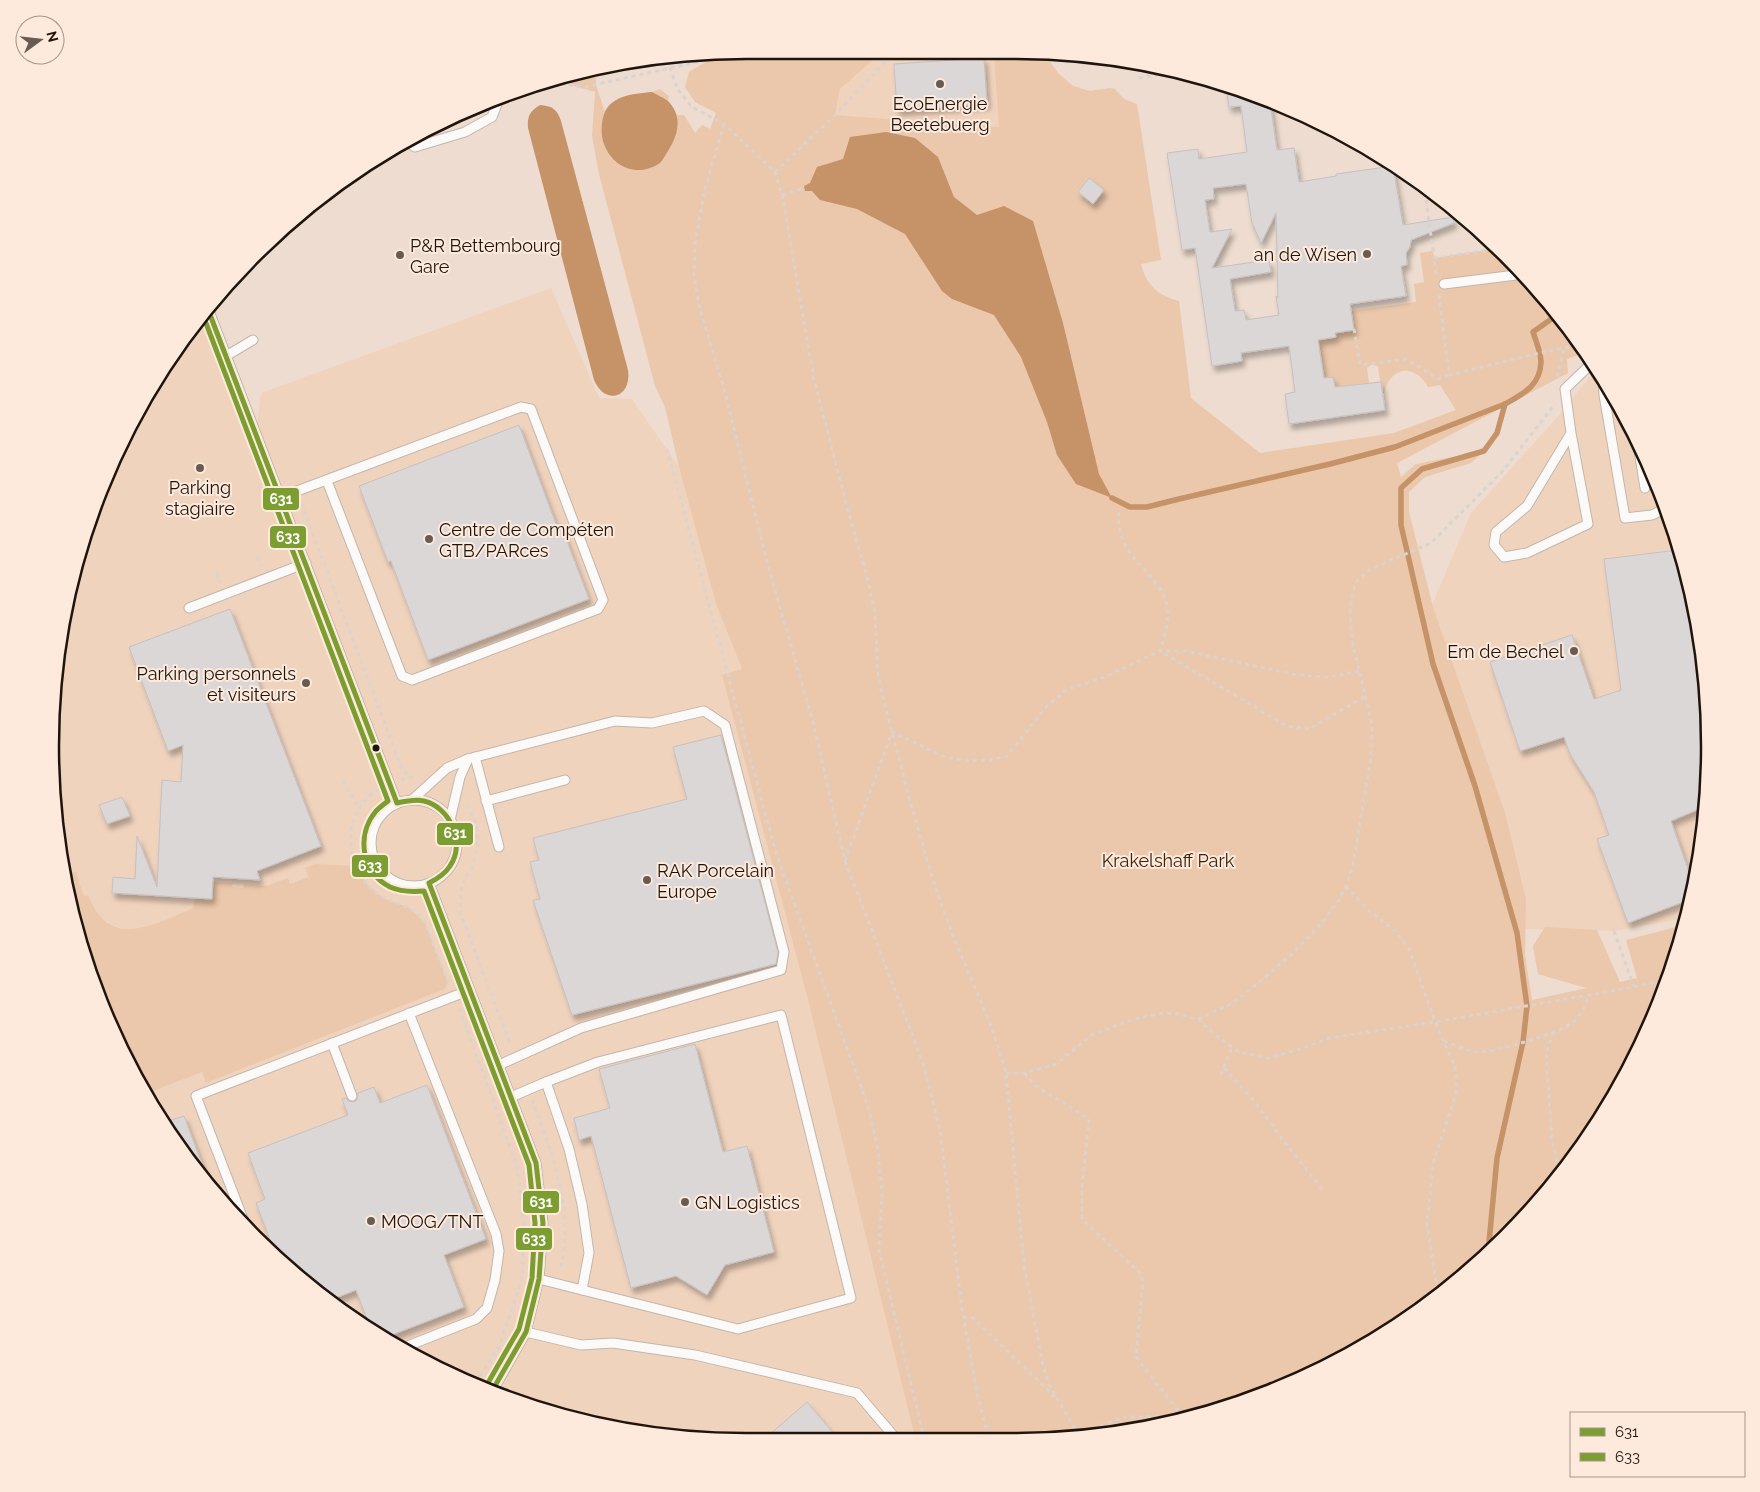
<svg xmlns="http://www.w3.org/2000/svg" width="1760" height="1492" font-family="Raleway,sans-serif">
	<defs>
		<filter id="shadow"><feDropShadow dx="3" dy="5.5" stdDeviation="2.5" flood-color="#0004"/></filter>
	</defs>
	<rect width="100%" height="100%" fill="#eddccf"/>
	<!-- built -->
	<g fill="#f0d3bd">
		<path d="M879 52 994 54 1000 127 835 115 840 89 874 59Z"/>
		<path d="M551 288 599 398 632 399 679 467 716 604 742 670 722 675 807 996 916 1442 700 1440 523 1405 398 1349 254 1238 167 1133 146 1094 202 1072 206 1083 445 989 408 907 385 899 368 886 355 866 309 877 290 884 287 878 266 886 244 884V888L232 887 233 884 212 899 195 898 193 908 150 927 138 930 124 929 112 925 101 918 93 907 88 895 84 896 76 872 65 871 56 837V655L103 480 167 359 209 311 256 432 261 393Z"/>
		<path d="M1592 374 1600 375 1617 398 1657 480 1697 610 1710 746 1697 882 1686 918 1614 931 1525 929 1526 899 1462 692 1432 605 1471 513 1561 413Z"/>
	</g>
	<!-- green -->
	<g fill="#ebc7ab">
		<path d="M779 51 879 52 874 59 840 89 835 115 999 127 994 54 1045 55 1059 74 1073 86 1090 91 1110 88 1115 89 1124 99 1137 104 1161 260 1141 264C1146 285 1159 296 1179 301L1191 398 1260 453 1394 433 1456 410 1440 385 1428 387C1415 363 1390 366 1384 393H1382L1378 367 1372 364 1367 368 1369 383 1335 387 1333 377 1324 378 1318 340 1336 338 1335 333 1354 329 1351 311 1416 302 1414 284 1424 282 1420 253 1433 251 1434 258 1486 250 1485 241 1487 240 1537 287 1584 353 1567 359 1568 373 1397 463 1401 477 1416 464 1484 451 1471 463 1425 477 1409 492V512L1433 607 1505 813 1526 899 1525 955 1532 1000 1596 986 1586 988 1538 974 1533 946 1545 927 1597 930 1620 982 1637 978 1626 940 1684 925 1657 1013 1593 1133 1506 1238 1400 1325 1280 1389 1150 1429 1014 1442H916L807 996 722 675 742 669 716 604 679 467 665 407 655 386 599 174 592 136 595 92 571 85 572 73 595 70 596 85 605 112C625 86 636 100 660 89L669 96 668 102 677 115H684L695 133 702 125 710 129 716 113 695 102 685 87 689 72 711 59Z"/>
		<path d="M315 864 356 866 368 886 385 899 408 907 425 923 448 982 445 989 206 1083 202 1072 146 1094 103 1012 65 871 76 872 84 896 88 895C110 951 153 925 193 908L195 898 212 899 213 882 233 883 232 887 243 888 244 884 266 886 288 878 290 884 309 877 305 868Z"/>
	</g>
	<!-- water -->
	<g fill="#c69268">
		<path d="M652 92C657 95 665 98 669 102 683 118 678 135 668 151 666 154 663 160 660 163 638 178 613 168 604 144 601 135 601 127 603 118 608 95 633 94 652 92Z"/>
		<path d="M540 105C552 106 557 109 561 121L628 370C632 398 605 406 594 380L528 128C527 116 530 111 540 105Z"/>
		<path d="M886 132 915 138 938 157 954 197 977 215 1004 206 1033 221 1063 323 1099 474 1112 498 1076 484 1057 455 1047 422 1021 357 994 315 952 299 942 291 905 234 857 209 820 200 812 191H805L804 186 810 183 817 167 843 159 850 137Z"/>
	</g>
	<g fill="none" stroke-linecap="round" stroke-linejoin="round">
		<!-- stream -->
		<g stroke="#c69268" stroke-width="5.5">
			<path d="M1112 498 1130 507H1147L1179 499 1330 464 1395 447 1505 404"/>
			<path d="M1488 1253 1497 1158 1523 1042 1527 1006 1517 933 1475 786 1433 664 1401 525V488L1422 469 1484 451 1497 433 1505 404C1523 394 1540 386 1541 362 1541 353 1536 341 1533 332L1557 315"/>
		</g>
	</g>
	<!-- building -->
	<g fill="#dcd7d7" stroke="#c6c0c1" fill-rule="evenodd" filter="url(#shadow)">
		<path d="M984 58 987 104 897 110 894 64Z"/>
		<path d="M1226 86 1270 102 1277 150 1294 148 1299 182 1336 176V174L1393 166 1403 225 1453 217 1454 223 1411 240 1410 247 1406 253 1407 265 1401 266 1406 296 1350 304 1354 330 1335 333 1336 337 1318 340 1324 378 1333 377 1335 387 1381 382 1385 410 1289 424 1285 394 1295 392 1289 346 1241 353 1242 361 1212 366 1195 248 1182 250 1167 153 1198 149 1199 159 1247 152 1241 106 1229 107ZM1246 184 1252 223 1261 243 1276 213 1278 298 1276 296 1279 315 1246 320 1244 310 1235 311 1230 279 1271 272 1269 260 1212 268 1232 229 1210 232 1205 200 1214 199 1213 188Z"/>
		<path d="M1089 178 1104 190 1093 204 1078 192Z"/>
		<path d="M519 425 556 524 560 523 589 599 428 660 391 561 388 562 359 486Z"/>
		<path d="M1678 550 1697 610 1710 746 1704 807 1671 821 1695 889 1691 899 1628 923 1597 839 1609 835 1594 792 1570 754 1564 737 1520 751 1490 662 1572 635 1594 699 1621 690 1604 559Z"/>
		<path d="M230 609 321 846 257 871 260 880 213 877 212 899 112 893 113 877 135 879 137 836 157 887 162 780 181 782 183 745 168 751 129 647Z"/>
		<path d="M721 735 778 952 776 964 572 1015 533 900 540 899 530 862 539 860 533 838 687 799 673 747Z"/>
		<path d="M122 797 130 816 107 824 99 805Z"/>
		<path d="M695 1044 723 1152 747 1146 774 1252 725 1265 707 1295 676 1276 631 1288 591 1136 579 1140 574 1118 610 1108 599 1069Z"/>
		<path d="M427 1085 486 1239 444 1255 464 1307 384 1338 370 1327 356 1290 333 1299 276 1255 256 1203 265 1199 248 1153 348 1115 342 1099 346 1098 348 1101 354 1102 357 1100 358 1093 374 1087 380 1103Z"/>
		<path d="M184 1116 207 1177 205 1178 167 1133 162 1123Z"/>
		<path d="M807 1402 840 1441H762Z"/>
	</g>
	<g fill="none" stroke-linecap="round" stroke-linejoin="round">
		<defs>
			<g id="lane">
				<path d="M434 124 498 100"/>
				<path d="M408 142 415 147 465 132 492 117 499 99"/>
				<path d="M1444 284 1524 274"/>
				<path d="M209 311 397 803"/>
				<path d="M226 356 253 340"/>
				<path d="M1603 379 1604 395 1625 518 1652 515 1664 509 1665 505"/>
				<path d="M1571 433 1527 506 1496 532 1494 545 1504 557 1527 553 1588 524 1571 433 1565 389 1592 363"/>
				<path d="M1637 438 1645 488"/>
				<path d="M281 497 521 407 531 409 603 600 598 609 412 680 402 676 327 481"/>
				<path d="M189 608 306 563"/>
				<path d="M475 757 499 847"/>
				<path d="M412 800 447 768 468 759 615 721 652 723 704 711 725 725 784 952 781 970 581 1028 499 1065"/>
				<circle cx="414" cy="843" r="43"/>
				<path d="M486 801 565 780"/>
				<path d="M450 820 460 777 468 759"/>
				<path d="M429 883 536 1163 543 1223 539 1279 526 1332 492 1392"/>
				<path d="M332 1043 352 1096"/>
				<path d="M546 1082 598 1062 781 1015 851 1298 738 1329 582 1290"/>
				<path d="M511 1097 546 1082 569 1149 582 1204 589 1253 582 1290 539 1279"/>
				<path d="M248 1232 196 1096 470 990"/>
				<path d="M526 1332 581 1345 613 1343 695 1355 857 1393 898 1441"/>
				<path d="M400 1349 476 1319 487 1308 495 1280 499 1251 496 1234 409 1013"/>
			</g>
		</defs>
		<!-- lane casing -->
		<use href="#lane" stroke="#c3b6ab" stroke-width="11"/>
		<!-- path -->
		<g stroke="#d9d4d0" stroke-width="3" stroke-dasharray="4 4" stroke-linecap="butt">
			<path d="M667 60 678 90 692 107 724 124 775 172 782 195 814 379 847 507 867 576 875 614 878 674 883 699C904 775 921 851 949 925 968 975 993 1022 1006 1073L1024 1265 1043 1366 1049 1384 1079 1436"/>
			<path d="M1139 78 1183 71"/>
			<path d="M545 82 584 87 711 59 779 51"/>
			<path d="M724 124 704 193 695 244 694 275 699 305 724 389 769 569 813 722 845 861 923 1063 940 1130 962 1309 977 1394 990 1442"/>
			<path d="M775 172 835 115 887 60 890 52"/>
			<path d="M1424 185 1426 200 1442 198"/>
			<path d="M782 195 804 188"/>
			<path d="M1426 200 1434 258"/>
			<path d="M1436 274 1434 258 1496 249"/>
			<path d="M1439 295 1449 375 1544 352 1579 345"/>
			<path d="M1354 329 1360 365 1407 359 1438 379 1449 375"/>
			<path d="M1557 377 1564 349"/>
			<path d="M667 449 776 853 868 1106 878 1149 882 1193 879 1250 925 1442"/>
			<path d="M301 503 402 769 411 777"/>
			<path d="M1119 512C1114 558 1159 570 1167 606 1170 620 1164 637 1160 651L1287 726 1309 729 1366 696"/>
			<path d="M257 557 261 566"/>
			<path d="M217 573 220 582"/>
			<path d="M401 780 411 777 417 778"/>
			<path d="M343 781 359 809"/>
			<path d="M379 789C365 797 352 815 351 832 350 860 360 887 387 899 402 906 414 907 425 923 428 928 430 936 432 941 438 955 443 970 449 984"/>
			<path d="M467 805 476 823 478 844 473 865 462 884 460 912 511 1046"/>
			<path d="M845 861 892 732 945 757 967 761 990 760 1007 756 1047 706 1068 689 1100 679 1160 651H1186L1297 675 1330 677 1359 671"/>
			<path d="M1346 886 1367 909 1396 932 1409 949 1435 1022 1455 1067 1457 1091 1433 1163 1427 1224 1438 1294"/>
			<path d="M1614 931 1634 987"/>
			<path d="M459 1008 517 1166 524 1224 522 1278 500 1345 475 1384"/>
			<path d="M1198 1019 1229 1005 1245 994 1291 955 1321 924 1339 900 1346 886 1353 864 1371 758 1372 725 1352 640 1350 615 1352 593 1357 581 1369 570 1431 543 1502 472 1555 404"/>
			<path d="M1554 1032 1546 1053 1552 1141 1560 1172"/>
			<path d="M1444 1041C1454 1044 1466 1051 1477 1052 1492 1053 1552 1035 1565 1027 1578 1020 1587 1008 1588 994"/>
			<path d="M1224 1068 1255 1102 1286 1144 1322 1189"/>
			<path d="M1006 1073H1025L1056 1064 1093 1034 1134 1019 1163 1013 1177 1014 1198 1019 1217 1036 1239 1052 1269 1058 1303 1048 1329 1038 1435 1022 1634 987 1667 979"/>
			<path d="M1025 1073 1033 1084 1089 1119 1082 1186V1219L1140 1273 1143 1281 1136 1357 1182 1416"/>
			<path d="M1221 1075 1232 1047"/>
			<path d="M532 1100C553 1156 575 1211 560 1271"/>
			<path d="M963 1317 973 1318 1055 1397"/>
			<path d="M1250 1398 1304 1377"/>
			<path d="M1078 1434 1124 1417 1182 1416 1201 1413"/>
		</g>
		<!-- lane -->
		<use href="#lane" stroke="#fcfaf8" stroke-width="9"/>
		<defs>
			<path id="bus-1" d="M209 312 397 803C406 801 415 799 424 801 450 807 466 843 450 866 445 874 437 879 429 883L536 1163 543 1223 539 1279 526 1332 492 1391"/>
			<path id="bus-2" d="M204 318 388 801C384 804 380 807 376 811 356 835 361 872 390 887 401 892 412 892 424 891L529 1165 535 1223 532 1278 519 1329 485 1388"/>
		</defs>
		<!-- bus-1 casing -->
		<use href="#bus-1" stroke="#fdeadc" stroke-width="9"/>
		<!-- bus-2 casing -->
		<use href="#bus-2" stroke="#fdeadc" stroke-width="9"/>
		<!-- bus-1 -->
		<use href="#bus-1" stroke="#7c9d30" stroke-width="5"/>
		<!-- bus-2 -->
		<use href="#bus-2" stroke="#7c9d30" stroke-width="5"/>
	</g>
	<!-- markers -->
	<g fill="#685b51" stroke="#fdeadc" stroke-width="2">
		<circle cx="940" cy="84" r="5"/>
		<circle cx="1367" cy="254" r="5"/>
		<circle cx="400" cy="255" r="5"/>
		<circle cx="200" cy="468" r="5"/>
		<circle cx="429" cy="539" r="5"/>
		<circle cx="1574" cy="651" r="5"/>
		<circle cx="306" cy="683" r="5"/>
		<circle cx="647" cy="880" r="5"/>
		<circle cx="685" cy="1202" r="5"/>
		<circle cx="371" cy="1221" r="5"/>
	</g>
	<circle fill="#20150d" stroke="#fdeadc" stroke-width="2" cx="376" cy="748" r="4.5"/>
	<g text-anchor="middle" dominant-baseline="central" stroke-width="4" stroke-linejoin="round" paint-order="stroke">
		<!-- poi labels -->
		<g font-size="18" fill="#20150d" stroke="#fdeadc" text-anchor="start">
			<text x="940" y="103" text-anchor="middle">EcoEnergie<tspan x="940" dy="21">Beetebuerg</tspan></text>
			<text x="410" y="245">P&amp;R Bettembourg<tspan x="410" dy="21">Gare</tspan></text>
			<text x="1357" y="254" text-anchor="end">an de Wisen</text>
			<text x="200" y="487" text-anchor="middle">Parking<tspan x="200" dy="21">stagiaire</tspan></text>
			<text x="439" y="529">Centre de Compéten<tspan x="439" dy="21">GTB/PARces</tspan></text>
			<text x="1564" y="651" text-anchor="end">Em de Bechel</text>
			<text x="296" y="673" text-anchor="end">Parking personnels<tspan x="296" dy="21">et visiteurs</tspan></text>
			<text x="657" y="870">RAK Porcelain<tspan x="657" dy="21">Europe</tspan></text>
			<text x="695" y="1202">GN Logistics</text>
			<text x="381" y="1221">MOOG/TNT</text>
		</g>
		<!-- park labels -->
		<g font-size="18" fill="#3e220a" stroke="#fdeadc">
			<text x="1168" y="860">Krakelshaff Park</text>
		</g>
	</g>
	<!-- crop -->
	<path d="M0 0H1760V1492H0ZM746 59H1014A687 687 0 0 1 1701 746V746A687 687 0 0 1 1014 1433H746A687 687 0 0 1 59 746V746A687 687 0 0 1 746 59Z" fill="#fdeadc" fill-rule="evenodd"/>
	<path fill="none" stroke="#20150d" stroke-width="2.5" d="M746 59H1014A687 687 0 0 1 1701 746V746A687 687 0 0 1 1014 1433H746A687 687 0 0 1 59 746V746A687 687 0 0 1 746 59Z"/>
	<g stroke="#fdeadc" stroke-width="2">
		<rect x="262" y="487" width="38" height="24" rx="5" fill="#7c9d30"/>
		<rect x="269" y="525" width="38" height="24" rx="5" fill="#7c9d30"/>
		<rect x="436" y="822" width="38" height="24" rx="5" fill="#7c9d30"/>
		<rect x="351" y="854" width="38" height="24" rx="5" fill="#7c9d30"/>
		<rect x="522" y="1190" width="38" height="24" rx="5" fill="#7c9d30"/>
		<rect x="515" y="1227" width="38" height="24" rx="5" fill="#7c9d30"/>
	</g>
	<g font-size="14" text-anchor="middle" font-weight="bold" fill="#fff">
		<text x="281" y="504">631</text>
		<text x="288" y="542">633</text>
		<text x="455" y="838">631</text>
		<text x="370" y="871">633</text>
		<text x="541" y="1207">631</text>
		<text x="534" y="1244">633</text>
	</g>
	<!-- legend -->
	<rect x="1570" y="1412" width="175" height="65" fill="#fdeadc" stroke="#a59589"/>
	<rect x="1580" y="1428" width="25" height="8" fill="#7c9d30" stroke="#a59589"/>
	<text x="1615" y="1437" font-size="15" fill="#20150d">631</text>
	<rect x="1580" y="1453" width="25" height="8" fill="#7c9d30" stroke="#a59589"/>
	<text x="1615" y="1462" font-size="15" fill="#20150d">633</text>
	<!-- north arrow -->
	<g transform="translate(40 40) rotate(75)"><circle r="24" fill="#fdeadc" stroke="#a59589"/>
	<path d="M0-4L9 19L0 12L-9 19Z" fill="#685b51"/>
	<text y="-8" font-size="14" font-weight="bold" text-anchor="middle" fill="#20150d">N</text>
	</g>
</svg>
